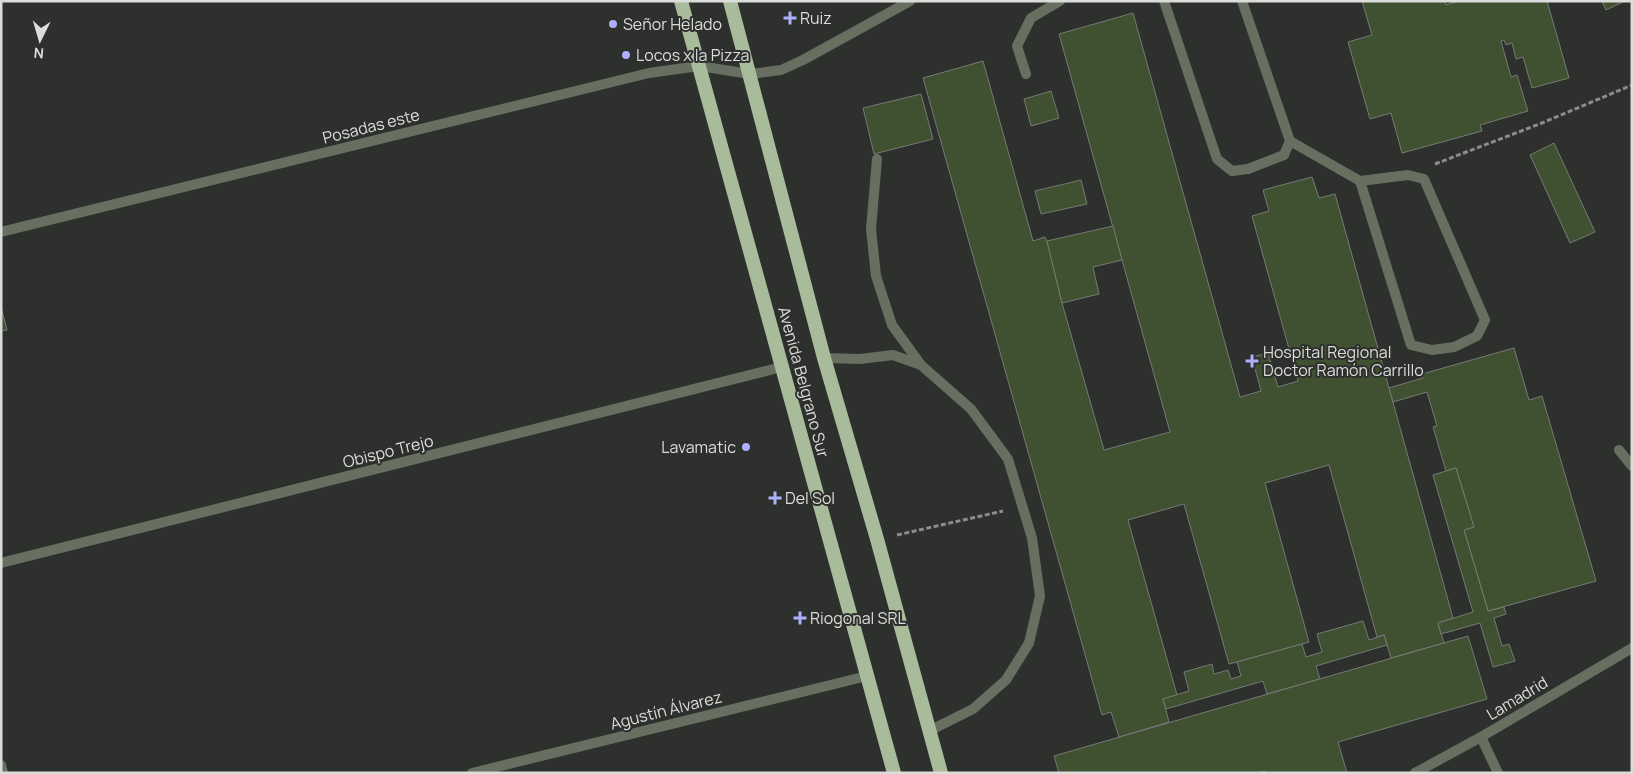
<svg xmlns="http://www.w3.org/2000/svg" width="1633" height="774" font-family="Manrope,sans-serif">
	<rect width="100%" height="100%" fill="#2e302d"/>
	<!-- building -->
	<g fill="#405132" stroke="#777975">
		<path d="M1362 1H1445L1446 5 1458 1H1547L1569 78 1532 88 1523 57 1516 59 1512 43 1506 45 1504 40 1501 41 1511 77 1517 75 1528 111 1480 125 1482 131 1402 153 1391 113 1370 119 1348 42 1372 35Z"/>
		<path d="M1602 1H1625L1606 10Z"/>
		<path d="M1133 13 1240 397 1261 391 1252 357 1268 353 1278 387 1298 381 1252 216 1269 211 1263 190 1312 177 1319 198 1335 194 1453 618 1438 623 1444 643 1391 658 1384 635 1377 637 1329 465 1265 483 1309 642 1237 662 1229 664 1184 504 1128 520 1177 695 1163 699 1169 722 1119 737 1111 712 1102 715 923 78 983 61 1033 241 1045 237 1047 241 1062 303 1104 450 1170 432 1059 34Z"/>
		<path d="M1051 91 1059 118 1031 126 1024 99Z"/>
		<path d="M921 94 933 139 874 154 863 108Z"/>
		<path d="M1554 143 1595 232 1570 243 1530 155Z"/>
		<path d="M1081 180 1087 204 1041 214 1035 191Z"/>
		<path d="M1113 226 1122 260 1093 267 1099 294 1062 303 1047 241Z"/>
		<path d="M1 307 7 330 1 331Z"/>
		<path d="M1514 348 1529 400 1542 396 1596 581 1488 611 1464 530 1474 527 1456 468 1446 471 1433 427 1437 426 1427 392 1393 402 1389 388 1423 378 1422 374Z"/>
		<path d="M1456 468 1474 527 1464 530 1488 611 1504 607 1506 614 1494 618 1502 646 1509 644 1515 661 1493 667 1480 623 1441 634 1438 623 1473 612 1433 475Z"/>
		<path d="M1363 621 1369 640 1384 635 1387 645 1316 666 1320 679 1267 694 1263 681 1166 709 1163 699 1189 691 1184 672 1212 664 1214 674 1228 670 1231 679 1241 676 1237 662 1302 644 1306 657 1322 652 1317 634Z"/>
		<path d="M1468 636 1487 699 1338 742 1347 773H1265V771L1258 773H1059L1054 756Z"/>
	</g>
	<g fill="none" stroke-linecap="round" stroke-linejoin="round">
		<!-- path -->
		<g stroke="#8c8d8b" stroke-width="3" stroke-dasharray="5 2.5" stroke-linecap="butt">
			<path d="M1435 164 1542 123 1632 85"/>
			<path d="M897 535 1003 511"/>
		</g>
		<!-- service -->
		<g stroke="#676f61" stroke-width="10">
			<path d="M1164 1 1217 159 1232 171 1248 169 1284 155 1290 141 1242 1"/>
			<path d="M1026 74 1017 46 1031 18 1060 1"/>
			<path d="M1290 141 1360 181 1408 175 1424 179 1485 320 1477 336 1454 347 1432 350 1411 345 1360 181"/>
			<path d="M877 159 871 229 876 276 892 325 921 365"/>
			<path d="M824 358 860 359 893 355 921 365 971 409 1008 459 1032 538 1040 596 1029 643 1006 680 973 709 929 731"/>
			<path d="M1619 450 1632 466"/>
		</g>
		<!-- minor -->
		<g stroke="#676f61" stroke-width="10">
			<path d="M1 232 649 73 699 66 750 74 781 70 803 60 910 1"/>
			<path d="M1 563 782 367"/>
			<path d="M1481 737 1498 773"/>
			<path d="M1 765 3 773"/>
			<path d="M472 773 867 676"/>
			<path d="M1415 773 1481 737 1632 648"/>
		</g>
		<!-- trunk -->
		<g stroke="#a8bc9c" stroke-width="14">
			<path d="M681 1 894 773"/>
			<path d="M730 1 824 358 877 539 941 773"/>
		</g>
	</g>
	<!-- markers -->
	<g fill="#acaffb" stroke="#2e302d" stroke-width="2">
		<path d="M787.5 10.5h5v5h5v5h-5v5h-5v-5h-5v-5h5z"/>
		<circle cx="613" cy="24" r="5"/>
		<circle cx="626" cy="55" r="5"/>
		<path d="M1249.5 353.5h5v5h5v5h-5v5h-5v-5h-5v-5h5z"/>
		<circle cx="746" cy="447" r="5"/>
		<path d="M772.5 490.5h5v5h5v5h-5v5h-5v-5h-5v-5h5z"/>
		<path d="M797.5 610.5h5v5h5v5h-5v5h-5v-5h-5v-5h5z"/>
	</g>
	<g text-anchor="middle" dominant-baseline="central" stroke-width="4" stroke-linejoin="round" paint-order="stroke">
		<!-- poi labels -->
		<g font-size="16" fill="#dcdddb" stroke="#2e302d" text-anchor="start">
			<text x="800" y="18">Ruiz</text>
			<text x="623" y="24">Señor Helado</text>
			<text x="636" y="55">Locos x la Pizza</text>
			<text x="1263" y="352">Hospital Regional<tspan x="1263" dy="18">Doctor Ramón Carrillo</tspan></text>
			<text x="736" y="447" text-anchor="end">Lavamatic</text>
			<text x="785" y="498">Del Sol</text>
			<text x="810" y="618">Riogonal SRL</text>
		</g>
		<!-- street labels -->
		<g font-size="16" fill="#dcdddb" stroke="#2e302d">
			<text transform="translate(371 126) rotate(-14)">Posadas este</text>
			<text transform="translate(804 382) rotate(75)">Avenida Belgrano Sur</text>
			<text transform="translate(388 451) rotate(-14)">Obispo Trejo</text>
			<text transform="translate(1517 698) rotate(-31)">Lamadrid</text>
			<text transform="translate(666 710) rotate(-14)">Agustín Álvarez</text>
		</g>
	</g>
	<!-- border -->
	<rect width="1633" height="774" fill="none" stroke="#dcdddb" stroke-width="5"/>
	<!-- north arrow -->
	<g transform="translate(40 40) rotate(185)" stroke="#2e302d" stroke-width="4" paint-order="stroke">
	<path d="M0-4L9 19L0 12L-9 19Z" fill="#dcdddb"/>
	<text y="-8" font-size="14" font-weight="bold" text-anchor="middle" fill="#dcdddb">N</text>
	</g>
</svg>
